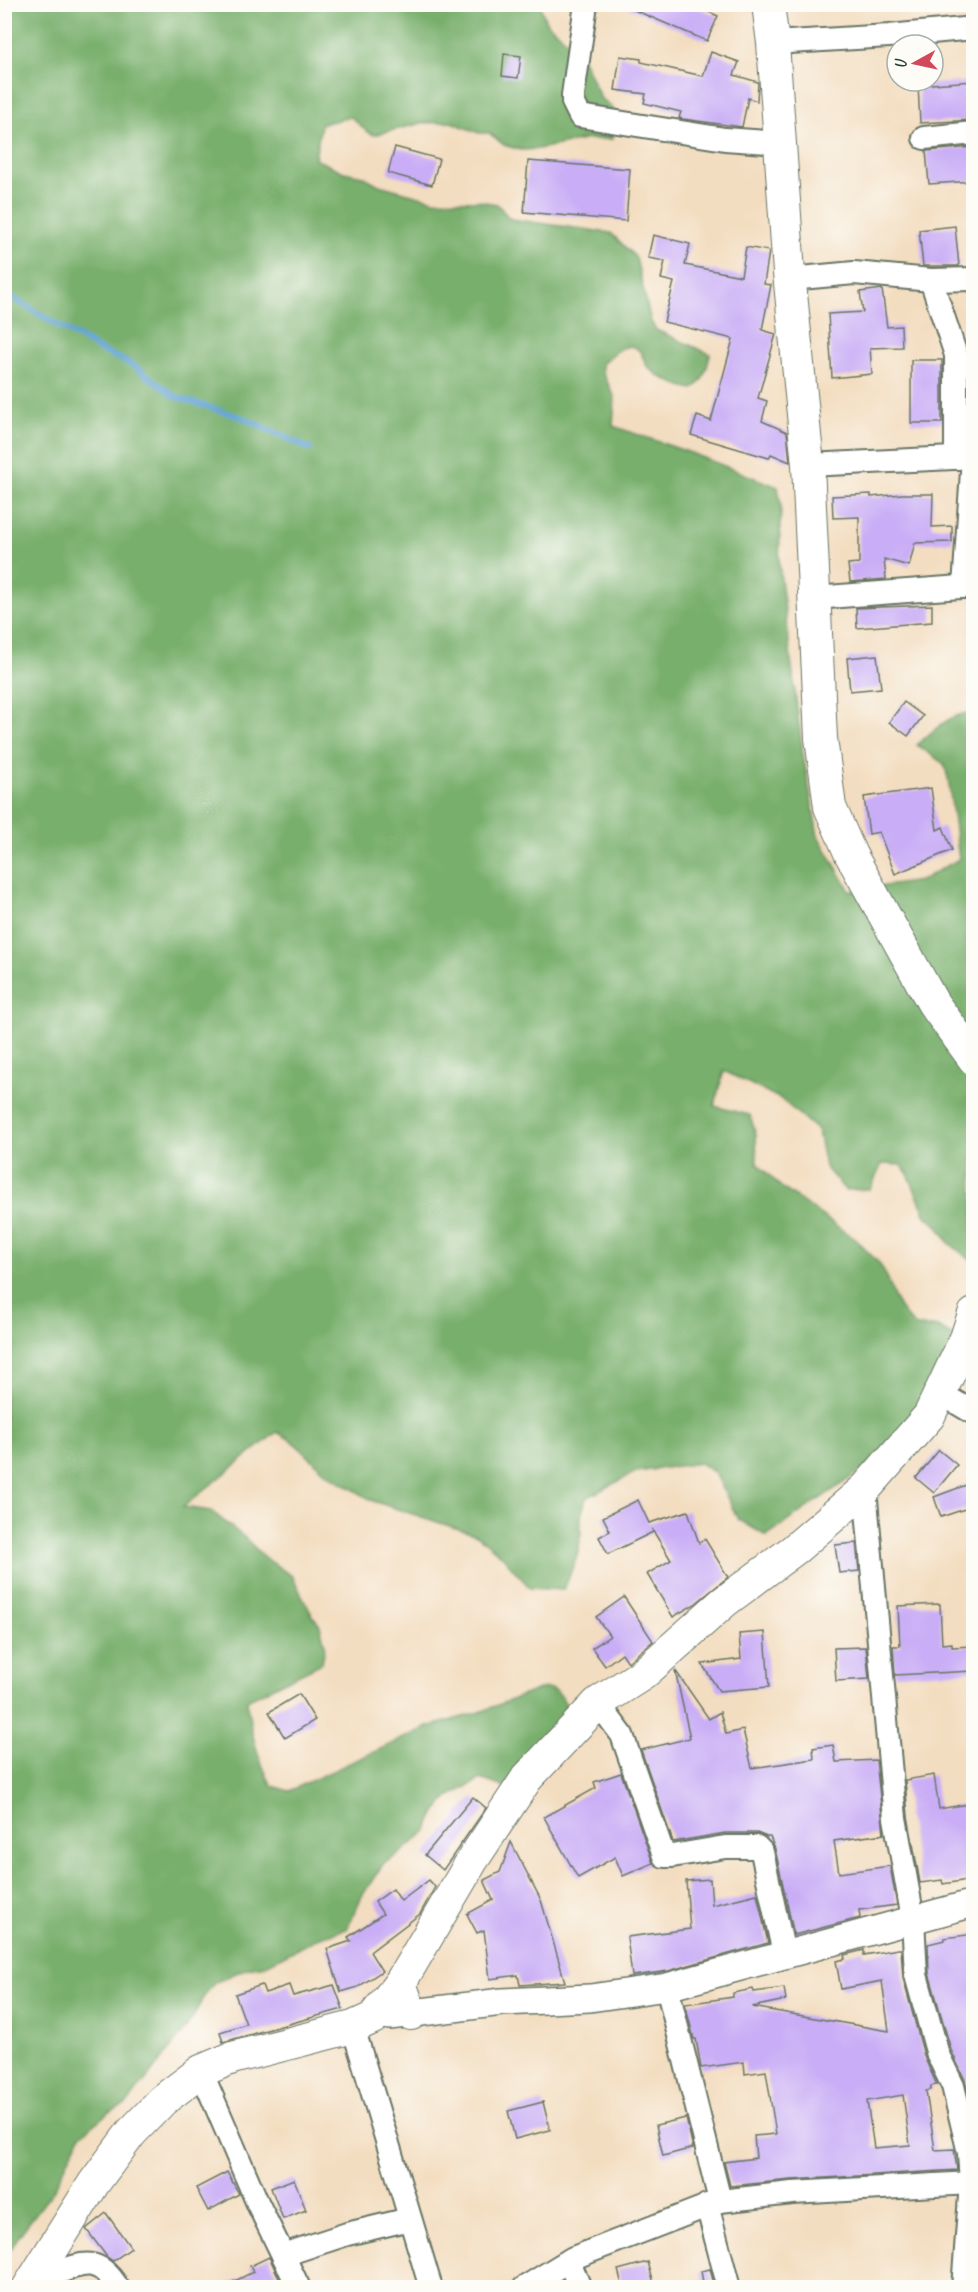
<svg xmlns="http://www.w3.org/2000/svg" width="978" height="2292" font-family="Caveat,sans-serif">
	<rect width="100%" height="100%" fill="#fdfcf7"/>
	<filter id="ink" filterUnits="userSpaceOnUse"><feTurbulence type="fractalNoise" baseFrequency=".0167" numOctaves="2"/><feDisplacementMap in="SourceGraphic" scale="12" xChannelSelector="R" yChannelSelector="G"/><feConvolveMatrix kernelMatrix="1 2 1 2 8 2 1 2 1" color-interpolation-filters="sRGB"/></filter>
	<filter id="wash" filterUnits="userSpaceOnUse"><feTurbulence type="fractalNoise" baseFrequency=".008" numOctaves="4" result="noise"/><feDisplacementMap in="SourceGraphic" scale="24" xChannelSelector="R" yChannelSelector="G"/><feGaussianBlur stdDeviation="1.35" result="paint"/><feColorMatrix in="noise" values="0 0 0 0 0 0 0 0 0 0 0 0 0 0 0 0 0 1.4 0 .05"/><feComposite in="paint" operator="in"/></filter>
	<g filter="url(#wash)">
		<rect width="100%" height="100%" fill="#f3ddc0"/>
		<!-- forest -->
		<path fill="#78af6c" stroke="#4c7650" stroke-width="1.5" d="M5 5H540L546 22 580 53 600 97 614 110 612 139H588L538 149 521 150 504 145 489 133H479L451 122 422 123 374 135 366 131 351 117 321 124 315 159 344 172 363 176 379 185 434 200 479 201 497 204 510 219 611 233 636 258 651 322 656 330 710 354C707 368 705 380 693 389 680 387 656 377 647 366 644 362 644 358 641 353 630 336 612 355 602 364L603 373 615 398 613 426 691 453 778 487 781 505 779 563 803 755 818 836 850 891 920 881 959 859 948 778 944 764 917 745C935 729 948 715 973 712V1262L949 1243 938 1226 926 1216 908 1174 901 1165 882 1164 870 1189 845 1190 825 1167 818 1131 781 1099 724 1071 714 1106 750 1115 756 1135 757 1163 780 1186 855 1239 879 1263 888 1279 894 1297 904 1314 916 1327H938L955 1337 929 1396 865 1468 766 1536 738 1519 715 1473 700 1463 636 1472 586 1498 581 1516V1536L577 1556 564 1590 530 1588 503 1557 477 1535 373 1501 326 1473 291 1440 277 1432 183 1507 211 1511 244 1537 264 1557 292 1576 310 1611 320 1626 325 1645 322 1663 247 1700C250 1730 258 1760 272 1786L289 1791 428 1727 480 1712 539 1689C554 1687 561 1692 566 1706L557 1724 506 1788 481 1779 449 1797 436 1812 427 1831 398 1855 383 1864 362 1896 347 1929 320 1937 266 1965 247 1968 214 1983 203 1998 195 2014 185 2030 126 2105 109 2112 80 2136 53 2191 18 2237 5 2259Z"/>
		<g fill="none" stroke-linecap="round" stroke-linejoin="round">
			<!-- stream -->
			<path stroke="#60a3d4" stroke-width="6" d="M4 293 100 350 133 365 176 397 244 418 310 449"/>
		</g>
		<g id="blocks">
			<!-- building -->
			<g fill="#c9adf6" fill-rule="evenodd">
				<path d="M620 4H690L718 16 707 41Z"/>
				<path d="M711 52 739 62 734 75 758 82 757 101 748 98 742 127 683 119 679 118 681 112 644 103 646 94 615 90 620 56 641 59V62L703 76Z"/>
				<path d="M504 54 521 56 518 78 502 76Z"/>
				<path d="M974 81V120L920 123 918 85Z"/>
				<path d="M395 147 439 159 432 185 388 173Z"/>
				<path d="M974 147V181L929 184 926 151Z"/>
				<path d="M528 161 630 169 626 221 524 212Z"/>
				<path d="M955 226 959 266H923L919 230Z"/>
				<path d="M653 235 690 244 685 265 741 276 746 247 769 251 764 284 771 285 762 330 776 334 758 398 767 401 762 421 787 432 790 462 771 454 769 458 691 435 697 416 711 421 733 339 664 322 674 282 661 279 665 261 648 258Z"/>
				<path d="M882 289 887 327 901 326 902 347 870 348 872 374 832 378 828 314 863 312 860 292Z"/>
				<rect x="911" y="360" width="31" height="63"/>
				<path d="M871 494V497L902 494H933L932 527 952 526V542L915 543 909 566 884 559 886 579 850 582 848 564 859 563V517L833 518 832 496Z"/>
				<path d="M932 605V622L857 628 856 608Z"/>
				<path d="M877 655 881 688 850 691 847 658Z"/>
				<path d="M904 702 923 716 908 736 889 722Z"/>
				<path d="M931 788 937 830 943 827 952 850 895 874 879 832 869 834 864 797Z"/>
				<path d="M939 1450 957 1465 934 1493 916 1478Z"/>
				<path d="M974 1482V1506L941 1517 934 1497Z"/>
				<path d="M638 1500 649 1523 688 1511 699 1543 705 1539 728 1577 695 1604 673 1617 647 1574 671 1560 652 1529 653 1532 608 1554 599 1537 610 1531 603 1517Z"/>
				<path d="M856 1543 859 1571 839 1573 835 1545Z"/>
				<path d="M624 1597 653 1641 628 1662 622 1653 605 1666 592 1648 610 1636 596 1617Z"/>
				<path d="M940 1604 942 1644 952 1643V1647L974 1646V1671L895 1675 893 1646H900L898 1606Z"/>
				<path d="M765 1632 769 1687 719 1691 702 1664 741 1659 739 1634Z"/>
				<path d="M866 1647 869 1679 836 1681 834 1648Z"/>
				<path d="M675 1670 709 1719 720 1712 726 1734 743 1730 752 1768 814 1759 813 1748 833 1745 836 1762 876 1760 884 1834 834 1841 839 1873 890 1866 897 1905 859 1910 860 1918 794 1935 775 1849 770 1837H767L757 1833H725L673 1842 641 1750 690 1738Z"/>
				<path d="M299 1694 315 1720 285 1738 269 1712Z"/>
				<path d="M621 1773 653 1863 623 1876 615 1857 578 1878 544 1817 596 1788 594 1782Z"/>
				<path d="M934 1775 939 1809 974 1803V1879L943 1884 942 1880 920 1883 908 1816 905 1780Z"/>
				<path d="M473 1797 486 1808 443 1870 425 1855Z"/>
				<path d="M511 1842 541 1900 565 1982 520 1985 518 1975 490 1979 484 1930 477 1933 467 1914 493 1900 484 1880 500 1872Z"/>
				<path d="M710 1879 712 1905 757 1894 768 1943 668 1971 632 1976 627 1937 690 1929 686 1881Z"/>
				<path d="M429 1880 435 1887 420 1914 370 1952 382 1971 358 1987 341 1992 327 1949 351 1941 348 1937 383 1914 375 1902 393 1889 401 1901Z"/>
				<path d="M974 1934V2110H973L965 2080 951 2050 929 1973 928 1944 945 1940 944 1938Z"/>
				<path d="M898 1949H901L903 1978 925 2059 937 2085 931 2086V2090L926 2091 935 2150 954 2149 957 2170 791 2180 730 2186 724 2162 756 2158 754 2136 776 2134 766 2071 745 2074 744 2062 701 2068 696 2039H694L685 2004 733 1997V1993L753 1989 754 1992 784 1988 786 2000 752 2007 889 2031 882 1981 841 1989 836 1961 845 1959 844 1955 864 1950V1955ZM903 2095 910 2145 874 2148 867 2101Z"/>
				<path d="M262 1985 265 1993 289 1985 293 1996 334 1985 343 2009 223 2042 220 2032 246 2024 235 1994Z"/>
				<path d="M543 2102 550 2130 515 2139 508 2111Z"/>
				<path d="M686 2118 693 2148 663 2156 656 2125Z"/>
				<path d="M227 2172 239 2194 208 2211 196 2188Z"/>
				<path d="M294 2179 306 2210 283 2219 271 2188Z"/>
				<path d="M106 2213 131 2248 113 2261 107 2257 86 2229Z"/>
				<path d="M269 2257 279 2278 258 2288H221L253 2272 250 2266Z"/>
				<path d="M648 2262 655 2288H623L618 2270Z"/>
				<path d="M710 2269 715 2288H704L701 2271Z"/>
			</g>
		</g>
	</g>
	<g filter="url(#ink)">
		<use href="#blocks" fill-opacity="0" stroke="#697565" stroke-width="1.5"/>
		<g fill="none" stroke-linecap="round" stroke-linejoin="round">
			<defs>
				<g id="minor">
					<path d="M586 4 573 95V102L580 116 725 139 780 143"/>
					<path d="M773 43 889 36 974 28"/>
					<path d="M924 138 974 133"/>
					<path d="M790 279 854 273 931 280 974 279"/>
					<path d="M931 280 956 355V458"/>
					<path d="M808 465 974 457"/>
					<path d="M964 587 973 457"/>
					<path d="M814 598 974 586"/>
					<path d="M940 1393 974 1413"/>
					<path d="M865 1489 895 1818 913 1919 916 1975 938 2055 953 2086 969 2153 971 2183 963 2288"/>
					<path d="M598 1703 622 1735 664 1856H672L725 1847H757L762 1852 784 1954"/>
					<path d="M667 1987 720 2201"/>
					<path d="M353 2027 431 2288"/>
					<path d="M201 2071 258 2204 299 2288"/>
					<path d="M707 2205 729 2288"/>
					<path d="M283 2255 347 2234 410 2219"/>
					<path d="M569 2261 580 2288"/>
					<path d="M36 2273 47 2277C79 2265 96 2252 118 2288"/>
					<path d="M524 2288 573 2258 720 2201 792 2193 971 2183"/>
				</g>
				<path id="tertiary" d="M389 2016 502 2002 590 1998 667 1987 974 1903"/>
				<g id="secondary">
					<path d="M768 4 773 43 789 273 808 465 821 738 830 807 851 855 933 1003 974 1059"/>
					<path d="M400 1983 411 2014"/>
					<path d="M28 2288 94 2183 131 2133 163 2100 201 2071 232 2058 353 2027 373 2018 400 1983 473 1859 527 1778 598 1703 643 1674 724 1602 795 1549 865 1489 929 1416 966 1338 974 1314"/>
				</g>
			</defs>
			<!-- minor casing -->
			<use href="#minor" stroke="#697565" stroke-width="26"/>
			<!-- tertiary casing -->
			<use href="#tertiary" stroke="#697565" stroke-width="30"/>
			<!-- secondary casing -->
			<use href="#secondary" stroke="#697565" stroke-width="34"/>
			<!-- minor -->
			<use href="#minor" stroke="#fff" stroke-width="22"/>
			<!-- tertiary -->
			<use href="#tertiary" stroke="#fff" stroke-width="27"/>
			<!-- secondary -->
			<use href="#secondary" stroke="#fff" stroke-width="32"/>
		</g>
	</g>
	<!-- margin -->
	<rect width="978" height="2292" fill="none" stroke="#fdfcf7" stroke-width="24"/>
	<!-- north arrow -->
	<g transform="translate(915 63) rotate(262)"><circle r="28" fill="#fdfcf7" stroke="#a4b0a9" stroke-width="1.5"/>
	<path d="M0-4.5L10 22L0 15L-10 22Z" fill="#d1495b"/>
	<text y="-9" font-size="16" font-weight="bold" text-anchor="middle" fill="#1f3d34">U</text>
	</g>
</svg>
